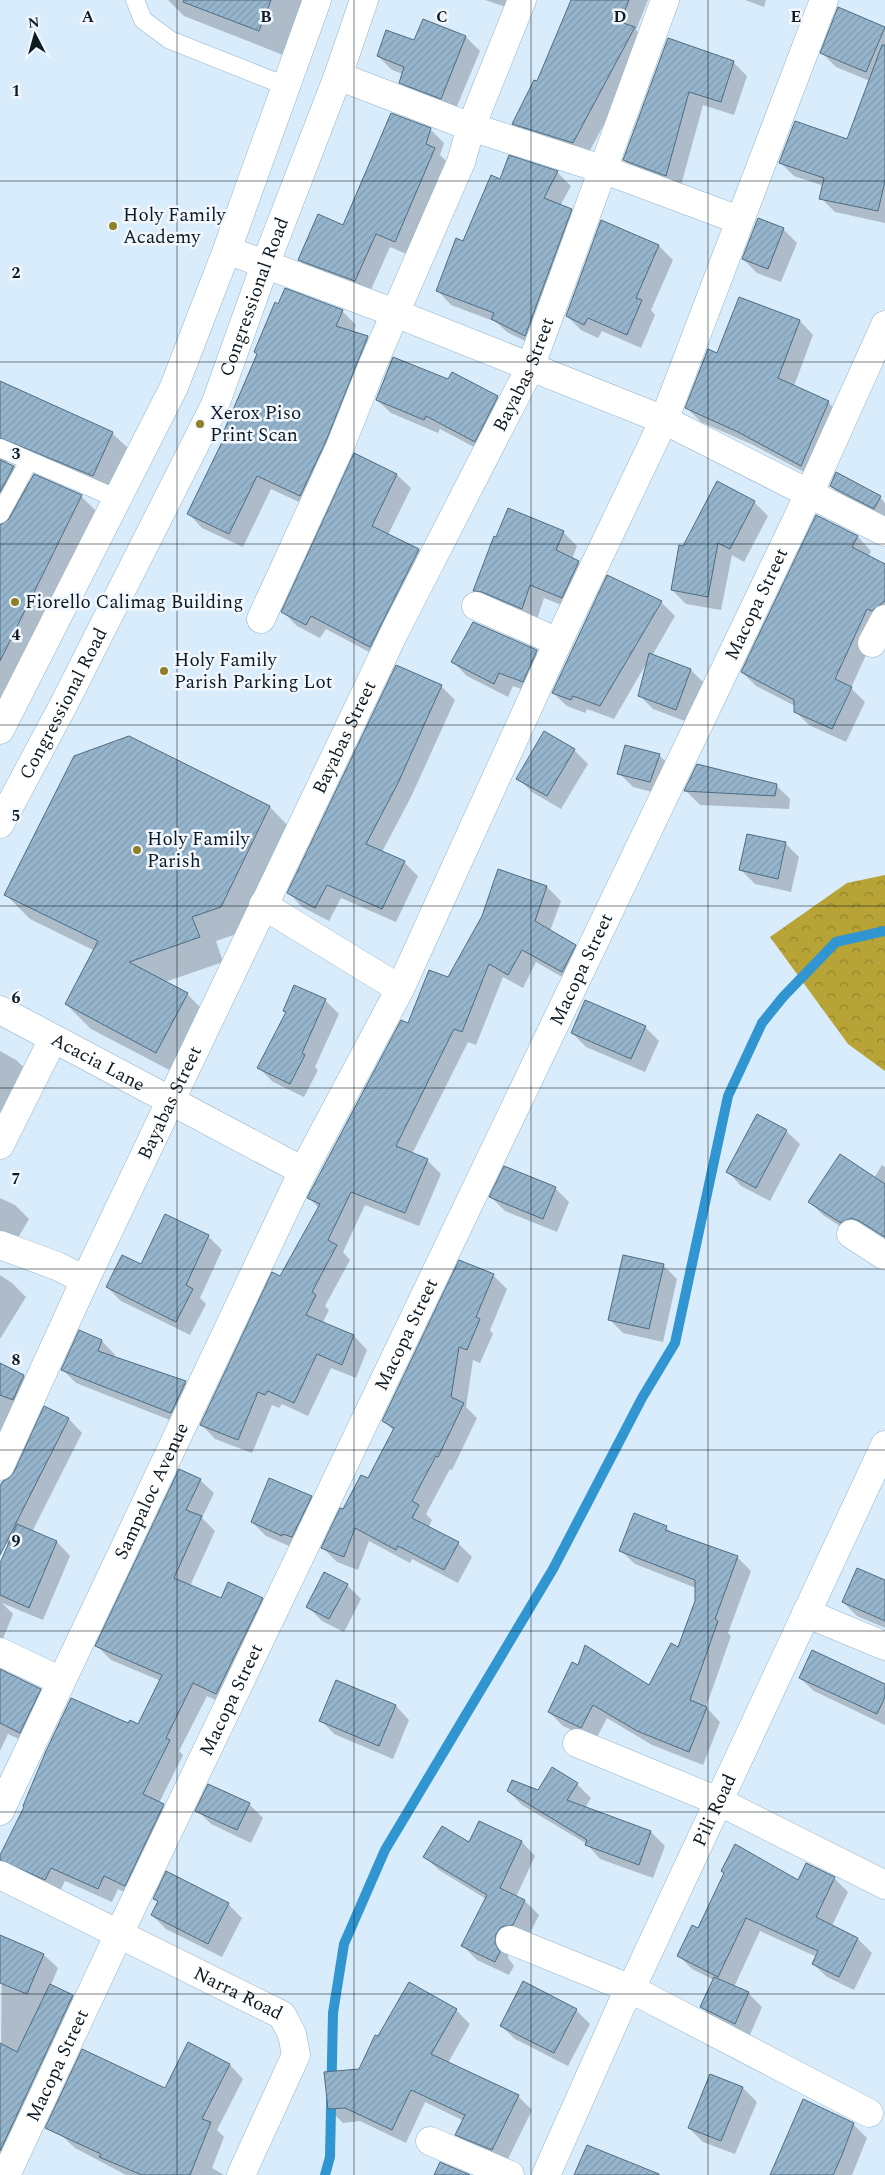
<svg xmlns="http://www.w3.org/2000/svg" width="885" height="2175" font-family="Spectral,serif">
	<defs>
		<pattern id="forest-crowns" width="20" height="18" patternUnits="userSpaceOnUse" patternTransform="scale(1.25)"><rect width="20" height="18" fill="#b8a436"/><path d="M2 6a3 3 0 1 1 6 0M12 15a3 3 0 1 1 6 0" fill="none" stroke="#94852d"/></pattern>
		<pattern id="building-hatch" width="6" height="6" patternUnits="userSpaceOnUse" patternTransform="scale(1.25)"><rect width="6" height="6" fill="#96b5cc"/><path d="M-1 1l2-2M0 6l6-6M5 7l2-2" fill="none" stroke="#809baf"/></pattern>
	</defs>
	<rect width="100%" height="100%" fill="#d9ecfb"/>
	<!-- forest -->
	<path fill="url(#forest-crowns)" d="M885 875V1071L848 1044 770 937 847 883Z"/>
	<!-- shadow -->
	<g fill="#0003">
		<path d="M168 0H305L283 55 184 16Z"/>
		<path d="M485 0H528L520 12Z"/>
		<path d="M571 0H648L636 30 648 42 587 156 527 137 513 123 538 83Z"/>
		<path d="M745 0H766L764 7Z"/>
		<path d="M839 9 885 29V223L835 212 821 198 824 186 794 176 780 162 848 140 870 81 836 67 822 53Z"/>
		<path d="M423 21 466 37 480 51 455 111 414 96 401 82 403 74 392 70 378 56 415 42Z"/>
		<path d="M668 40 733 62 747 76 734 115 703 105 680 189 638 174 624 160Z"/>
		<path d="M430 129 444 143 440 155 448 163 409 255 390 247 369 294 313 273 299 260 344 226Z"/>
		<path d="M557 172 571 186 560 206 571 210 585 224 539 348 507 332 496 322 451 305 438 291 500 180Z"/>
		<path d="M602 222 659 246 673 260 651 310 655 315 641 348 602 331 598 338 581 330 567 316Z"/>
		<path d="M783 229 797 243 781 282 757 273 743 259Z"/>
		<path d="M740 299 800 321 813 335 794 386 828 402 842 416 815 478 753 445 701 422 687 408 718 355Z"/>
		<path d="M342 311 356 325 353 333 367 338 381 351 314 509 271 489 243 547 202 528 189 514 227 435 225 433Z"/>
		<path d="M449 381 497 397 511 411 489 455 440 429 438 433 391 413 377 400Z"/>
		<path d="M0 383 112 433 129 449 108 492 7 460V464L14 467 30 483 34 476 81 496 98 513 0 704Z"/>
		<path d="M355 455 397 475 411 488 388 535 419 550 432 564 384 660 326 629 320 638 297 626 283 612Z"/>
		<path d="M831 486 880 497 885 503V520L845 500Z"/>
		<path d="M754 502 768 516 744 562 732 555 721 610 686 604 672 590 683 547Z"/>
		<path d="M509 510 563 532 577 546 572 559 578 562 592 576 576 611 544 598 536 622 489 604 475 590Z"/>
		<path d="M817 516 858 537 871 551 868 557 885 566V628L876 633 851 688 865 702 846 742 809 725 795 711V706L756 686 742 672Z"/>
		<path d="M661 602 675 616 652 656 691 670 705 684 690 723 653 709 639 695 646 664 614 719 587 709 585 713 567 706 553 693Z"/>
		<path d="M536 651 550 665 537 695 513 686 508 697 467 676 453 662Z"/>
		<path d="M441 686 455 700 411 797 382 852 404 862 418 876 396 922 341 898 329 921 302 907 289 893Z"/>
		<path d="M128 737 270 807 294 832 245 931 216 941 223 962 165 982 187 994 212 1019 181 1076 91 1029 66 1004 95 951 30 919 6 895Z"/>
		<path d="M574 750 588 764 561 809 532 792 518 778Z"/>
		<path d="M659 755 673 769 664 795 633 787 619 773Z"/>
		<path d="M776 785 790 799 789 809 700 805 686 791Z"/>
		<path d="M785 843 799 857 791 892 755 884 741 870Z"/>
		<path d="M547 887 561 901 550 931 575 946 589 960 576 985 536 962 523 988 503 977 476 1045 468 1042 412 1154 427 1160 441 1174 419 1226 365 1205 343 1252 350 1260 325 1306 329 1310 322 1324 354 1336 367 1350 356 1378 331 1368 308 1416 282 1404 279 1408 272 1405 252 1453 215 1439 202 1425 319 1208 309 1198 409 1025 449 979Z"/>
		<path d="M325 1000 339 1014 315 1067 318 1070 304 1097 273 1082 259 1068 287 1013 284 1011Z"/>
		<path d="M645 1027 659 1041 645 1072 586 1047 572 1033Z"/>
		<path d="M0 1051 16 1060 30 1073 6 1115 0 1112Z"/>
		<path d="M786 1131 800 1144 770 1201 741 1186 728 1172Z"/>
		<path d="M882 1165 885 1167V1242L855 1236 823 1215 809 1201 874 1178Z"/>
		<path d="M555 1188 569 1202 557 1232 505 1211 491 1197Z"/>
		<path d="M0 1198 15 1205 29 1219 15 1243 0 1252Z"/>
		<path d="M208 1236 222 1250 200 1298 206 1304 190 1335 121 1301 107 1287 142 1266Z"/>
		<path d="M663 1265 677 1279 663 1342 623 1333 609 1319Z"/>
		<path d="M0 1275 12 1283 26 1297 0 1339Z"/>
		<path d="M493 1275 507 1289 490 1330 493 1334 480 1363 473 1360 466 1407 477 1418 452 1470 450 1469 426 1514 432 1520 428 1528 458 1543 472 1557 458 1583 412 1559 410 1563 369 1541 358 1570 337 1562 323 1548 344 1511 368 1480 394 1431 384 1421Z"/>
		<path d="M102 1341 115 1355 114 1358 185 1383 199 1396 185 1426 76 1383 63 1370Z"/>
		<path d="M0 1364 24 1376 37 1390 0 1472Z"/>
		<path d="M45 1408 69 1419 82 1433 32 1532 57 1542 70 1556 43 1620 2 1603 13 1614 0 1646V1566L9 1545 0 1541V1483L10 1479Z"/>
		<path d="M200 1480 214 1493 202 1518 215 1531 190 1586 222 1600 262 1599 276 1613 231 1707 207 1696 179 1751 183 1755 159 1803 177 1818 139 1899 118 1889 112 1902 65 1881 59 1893 14 1872 0 1858 129 1725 139 1726 161 1681 111 1660 97 1646Z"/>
		<path d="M311 1497 325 1511 296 1549 266 1536 252 1522Z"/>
		<path d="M666 1527 673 1534 737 1557 751 1571 728 1633 731 1636 706 1707 720 1722 703 1765 652 1745 607 1718 595 1741 563 1726 549 1712 650 1687 679 1649 696 1601V1588L635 1564 621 1551Z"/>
		<path d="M885 1582V1628L857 1616 843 1602Z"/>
		<path d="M347 1585 361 1599 344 1632 322 1621 308 1607Z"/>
		<path d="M0 1671 40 1690 54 1704 34 1746 8 1734 0 1751Z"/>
		<path d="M800 1678 885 1685V1725L814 1691Z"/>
		<path d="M337 1682 396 1706 409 1720 393 1759 334 1734 321 1720Z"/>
		<path d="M577 1784 591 1798 585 1808 651 1832 665 1846 653 1878 600 1859 587 1844 522 1805 508 1791H539Z"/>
		<path d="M249 1804 263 1818 251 1843 211 1824 197 1810Z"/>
		<path d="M480 1822 522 1842 535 1856 516 1897 525 1901 539 1915 527 1939 509 1948 508 1958 514 1966 509 1975 477 1960 463 1946 486 1899 439 1870 425 1857 470 1844Z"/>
		<path d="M834 1878 848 1892 832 1926 858 1939 872 1953 854 1990 827 1977 813 1964 817 1957 760 1931 734 1987 748 1993 762 2007 749 2037 716 2021 702 2007 714 1980 692 1969 678 1955 699 1930 799 1882Z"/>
		<path d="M155 1899 228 1904 242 1918 222 1957 166 1929 152 1915 158 1903Z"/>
		<path d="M2 1937 44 1955 58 1968 51 1985 72 1996 86 2010 0 2175Z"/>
		<path d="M523 1983 576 2010 590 2024 568 2066 515 2039 501 2026Z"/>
		<path d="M410 1984 456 2010 470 2024 448 2063 518 2096 532 2110 506 2163 470 2148 456 2134 464 2121 425 2102 406 2143 360 2121 343 2123 329 2109 360 2070Z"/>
		<path d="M230 2065 243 2079 217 2130 224 2137 212 2168 224 2175H126L75 2148 61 2135 165 2089Z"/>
		<path d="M711 2075 743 2088 757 2102 735 2154 703 2142 689 2128Z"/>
		<path d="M853 2124 867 2138 852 2175H772Z"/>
	</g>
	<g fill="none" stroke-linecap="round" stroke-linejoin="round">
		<!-- stream -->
		<path stroke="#3095d1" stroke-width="10" d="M325 2175 330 2157 333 2013 344 1944 385 1850 553 1569 642 1398 675 1343 728 1096 762 1023 783 997 836 942 885 931"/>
	</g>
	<!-- building -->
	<g fill="url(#building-hatch)" stroke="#4f6c81">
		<path d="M184 0H271L259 31 183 2Z"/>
		<path d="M571 0H629L620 22 635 27 573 143 512 124 534 80 537 81Z"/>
		<path d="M838 7 885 27 866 72 820 53Z"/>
		<path d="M423 19 466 36 441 99 399 83 404 67 377 56 386 30 414 40Z"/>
		<path d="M668 38 734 61 721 102 689 92 666 176 623 160Z"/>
		<path d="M882 45H885V181L878 211 819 199 824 178 779 163 795 121 847 139Z"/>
		<path d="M391 113 431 128 426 144 435 148 395 242 376 234 355 281 298 260 318 214 343 225Z"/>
		<path d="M509 155 558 171 544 198 572 209 525 336 491 319 494 313 436 291 456 238 463 241 491 175 500 179Z"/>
		<path d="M758 218 784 228 768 269 742 259Z"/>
		<path d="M601 220 659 245 636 298 642 300 627 335 588 318 584 325 566 316Z"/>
		<path d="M285 288 343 310 336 326 368 336 326 441 300 496 257 476 229 534 187 514 226 434 223 433 257 354 254 352 275 302 278 304Z"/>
		<path d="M739 297 800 320 778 378 829 401 801 466 738 432 685 408 708 349 717 353Z"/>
		<path d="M393 357 448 379 452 372 498 396 475 442 426 416 424 420 376 400Z"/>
		<path d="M0 381 113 432 93 476 0 438Z"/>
		<path d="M354 453 397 474 372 526 419 549 370 647 311 616 306 625 281 612Z"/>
		<path d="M0 460 14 466 0 492Z"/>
		<path d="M836 472 881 496 874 509 830 486Z"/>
		<path d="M34 474 82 495 0 661V525L9 519Z"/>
		<path d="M717 481 755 501 730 549 718 543 708 597 671 590 679 545 683 546Z"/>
		<path d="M508 508 564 531 556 550 579 561 562 598 530 585 522 609 482 592 473 591 494 536 496 537Z"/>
		<path d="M816 515 858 536 852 547 885 564V601L872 611 867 609 835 679 852 687 832 729 794 712V700L741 672Z"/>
		<path d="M607 575 662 601 600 706 573 696 571 700 552 693Z"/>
		<path d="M473 622 537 650 523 682 499 673 494 684 451 662Z"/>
		<path d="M649 653 691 669 676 710 638 696Z"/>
		<path d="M396 665 442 685 398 783 366 844 405 861 382 909 327 885 315 908 287 893Z"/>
		<path d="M544 731 575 749 547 796 516 779Z"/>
		<path d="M129 736 270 806 221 907 192 917 200 937 129 962 188 993 156 1053 65 1004 98 941 4 895 74 756Z"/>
		<path d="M625 745 660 754 650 782 617 774Z"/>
		<path d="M697 764 777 784 775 796 684 791Z"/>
		<path d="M747 834 786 842 778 879 739 870Z"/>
		<path d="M498 869 547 886 535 921 576 945 562 972 522 950 508 975 489 964 462 1032 454 1029 396 1146 428 1159 405 1213 351 1192 328 1240 337 1245 312 1292 316 1295 306 1315 354 1335 342 1365 317 1354 294 1403 268 1391 265 1395 258 1392 238 1440 200 1425 272 1272 280 1276 320 1204 307 1198 401 1020 408 1023 429 970 448 977 482 916Z"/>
		<path d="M294 985 326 999 302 1053 305 1055 290 1084 257 1068 286 1012 283 1011Z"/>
		<path d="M585 1000 646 1026 631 1059 571 1033Z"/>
		<path d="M757 1114 787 1130 756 1188 726 1172Z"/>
		<path d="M840 1154 885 1184V1237L859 1221 851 1218 841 1223 808 1202Z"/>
		<path d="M504 1166 556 1187 543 1219 489 1197Z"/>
		<path d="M165 1214 209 1235 186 1285 193 1289 176 1322 106 1287 122 1255 141 1264Z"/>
		<path d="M623 1255 664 1264 649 1329 608 1320Z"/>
		<path d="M459 1260 494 1274 476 1317 480 1319 467 1350 459 1347 451 1397 464 1403 438 1457 436 1456 412 1501 419 1505 412 1518 459 1542 444 1570 398 1546 396 1550 355 1528 344 1557 321 1548 340 1508 343 1509 361 1475 368 1478 394 1428 382 1421Z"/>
		<path d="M79 1330 102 1340 98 1351 186 1381 171 1413 61 1370Z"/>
		<path d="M0 1363 24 1375 13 1400 0 1395Z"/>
		<path d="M44 1406 69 1418 0 1555V1487L3 1481 9 1478 14 1472Z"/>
		<path d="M179 1469 201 1479 186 1510 202 1516 174 1578 221 1598 228 1582 263 1598 216 1694 193 1683 166 1738 170 1740 143 1794 164 1804 125 1886 104 1876 98 1889 51 1868 45 1880 0 1860V1855L24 1807 23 1806 46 1751 71 1698 128 1723 130 1720 138 1724 162 1675 95 1646Z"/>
		<path d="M269 1478 312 1496 292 1537 283 1534 282 1536 251 1522Z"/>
		<path d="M634 1513 667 1526 665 1530 738 1556 715 1619 718 1621 690 1700 707 1707 689 1752 637 1731 593 1705 581 1728 548 1712 572 1662 578 1665 585 1645 649 1685 671 1643 678 1647 695 1601V1580L619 1551Z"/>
		<path d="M17 1524 57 1541 29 1608 0 1595V1563Z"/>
		<path d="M857 1568 885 1580V1621L842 1602Z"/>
		<path d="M324 1572 348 1584 329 1619 306 1607Z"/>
		<path d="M812 1650 885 1684V1697L877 1714 799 1678Z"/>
		<path d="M0 1669 41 1689 20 1733 0 1723Z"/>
		<path d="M336 1680 396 1705 379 1746 319 1721Z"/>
		<path d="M552 1767 578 1783 567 1800 651 1831 639 1865 585 1845 587 1840 507 1791 512 1780 538 1790Z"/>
		<path d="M208 1784 250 1803 237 1830 195 1811Z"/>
		<path d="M479 1821 522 1841 500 1888 525 1900 513 1925 501 1927 496 1934 495 1943 500 1952 495 1962 461 1946 487 1895 423 1857 442 1826 469 1842Z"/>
		<path d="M735 1844 798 1880 806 1863 835 1877 816 1917 858 1938 839 1977 812 1964 818 1951 746 1918 718 1977 677 1956 692 1925 698 1928 724 1873 721 1871Z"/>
		<path d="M166 1871 229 1903 208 1944 151 1915 158 1901 153 1899Z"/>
		<path d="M0 1935 44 1954 27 1994 0 1983Z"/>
		<path d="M714 1977 749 1992 735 2024 700 2007Z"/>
		<path d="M523 1981 577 2009 554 2053 500 2026Z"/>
		<path d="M409 1982 457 2009 431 2054 519 2095 492 2150 455 2135 465 2115 411 2090 392 2130 345 2108 328 2109 324 2072 359 2069 375 2035 378 2036Z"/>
		<path d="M50 1984 73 1995 0 2151V2043L17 2052Z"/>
		<path d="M188 2042 230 2064 202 2119 211 2122 190 2175H142L99 2157 101 2154 45 2128 82 2049 165 2088Z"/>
		<path d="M710 2074 743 2087 721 2141 688 2128Z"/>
		<path d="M803 2099 854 2123 842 2155 833 2175H770Z"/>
		<path d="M587 2145 659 2174V2175H574Z"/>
		<path d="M440 2162 470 2175H434Z"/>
	</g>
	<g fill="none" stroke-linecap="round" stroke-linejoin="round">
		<defs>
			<g id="service">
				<path d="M135 0 143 20 170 40 286 86"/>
				<path d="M0 448 118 499"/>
				<path d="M0 514 29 461"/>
			</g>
			<g id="minor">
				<path d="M338 76 471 127 602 169 739 220"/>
				<path d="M227 250 395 313 664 420 885 532"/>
				<path d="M476 606 558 642"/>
				<path d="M261 619 340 447 373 364 461 162 471 127 522 0"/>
				<path d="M872 643 885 619"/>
				<path d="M263 905 400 989"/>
				<path id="s1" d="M0 1010 303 1171"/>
				<path d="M0 1145 53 1039"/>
				<path d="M851 1234 885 1256"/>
				<path d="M0 1245 57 1266 85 1280"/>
				<path id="s2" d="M0 1466 85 1280 395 631 530 368 665 0"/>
				<path d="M806 1613 885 1646"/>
				<path d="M0 1652 61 1681"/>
				<path d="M577 1743 718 1801 885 1885"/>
				<path id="s3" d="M0 1811 303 1171 400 989 558 642 664 420 824 0"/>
				<path id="s4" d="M0 1875 282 2015 292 2034 296 2055 241 2175"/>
				<path d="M510 1940 631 1989 869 2113"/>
				<path d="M430 2141 510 2175"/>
				<path id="s5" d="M6 2175 118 1936 809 494 885 325"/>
				<path id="s6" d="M546 2175 622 2004 631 1989 885 1445"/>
			</g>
			<g id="secondary">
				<path d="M0 730 174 387 227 250 317 0"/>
				<path id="s7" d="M0 824 64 704 215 405 265 265 338 76 364 0"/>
			</g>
		</defs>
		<!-- service casing -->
		<use href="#service" stroke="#94b3c9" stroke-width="19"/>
		<!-- minor casing -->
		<use href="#minor" stroke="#94b3c9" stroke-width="29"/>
		<!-- secondary casing -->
		<use href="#secondary" stroke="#94b3c9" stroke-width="29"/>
		<!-- service -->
		<use href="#service" stroke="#fff" stroke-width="18"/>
		<!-- minor -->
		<use href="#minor" stroke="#fff" stroke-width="28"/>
		<!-- secondary -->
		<use href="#secondary" stroke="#fff" stroke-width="28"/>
	</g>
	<!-- grid -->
	<path fill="none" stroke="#0e1a22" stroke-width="1" stroke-opacity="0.55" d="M177 0V2175M354 0V2175M531 0V2175M708 0V2175M0 181H885M0 362H885M0 544H885M0 725H885M0 906H885M0 1088H885M0 1269H885M0 1450H885M0 1631H885M0 1812H885M0 1994H885"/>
	<!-- markers -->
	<g fill="#907f26" stroke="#f1f7fc" stroke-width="2">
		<circle cx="113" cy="226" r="5"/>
		<circle cx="200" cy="424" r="5"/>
		<circle cx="15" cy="602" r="5"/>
		<circle cx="164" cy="671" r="5"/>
		<circle cx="137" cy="850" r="5"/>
	</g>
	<g text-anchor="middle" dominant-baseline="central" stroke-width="5" stroke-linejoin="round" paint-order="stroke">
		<!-- poi labels -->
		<g font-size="19" fill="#0e1a22" stroke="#f1f7fc" text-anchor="start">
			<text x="123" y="215">Holy Family<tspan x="123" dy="22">Academy</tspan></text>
			<text x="210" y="413">Xerox Piso<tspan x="210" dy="22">Print Scan</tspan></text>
			<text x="25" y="602">Fiorello Calimag Building</text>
			<text x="174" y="660">Holy Family<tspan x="174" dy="22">Parish Parking Lot</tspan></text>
			<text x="147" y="839">Holy Family<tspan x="147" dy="22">Parish</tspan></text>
		</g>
		<!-- street labels -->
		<g font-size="19" fill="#0e1a22" stroke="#f1f7fc">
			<text stroke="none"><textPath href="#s7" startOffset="586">Congressional Road</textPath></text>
			<text stroke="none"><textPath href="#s2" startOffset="1211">Bayabas Street</textPath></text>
			<text stroke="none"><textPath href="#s5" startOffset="1741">Macopa Street</textPath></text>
			<text stroke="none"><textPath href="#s7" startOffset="136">Congressional Road</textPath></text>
			<text stroke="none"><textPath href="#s2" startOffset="806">Bayabas Street</textPath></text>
			<text stroke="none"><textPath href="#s5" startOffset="1336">Macopa Street</textPath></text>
			<text stroke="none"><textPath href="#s1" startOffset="111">Acacia Lane</textPath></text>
			<text stroke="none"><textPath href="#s2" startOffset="401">Bayabas Street</textPath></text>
			<text stroke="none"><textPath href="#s5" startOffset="931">Macopa Street</textPath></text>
			<text stroke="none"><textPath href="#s3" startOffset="354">Sampaloc Avenue</textPath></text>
			<text stroke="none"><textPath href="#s5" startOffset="526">Macopa Street</textPath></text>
			<text stroke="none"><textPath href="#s6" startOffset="402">Pili Road</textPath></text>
			<text stroke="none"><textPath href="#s4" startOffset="266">Narra Road</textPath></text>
			<text stroke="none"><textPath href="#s5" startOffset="121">Macopa Street</textPath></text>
		</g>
	</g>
	<g font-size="16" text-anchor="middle" font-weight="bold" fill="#0e1a22" stroke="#f1f7fc" stroke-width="5" stroke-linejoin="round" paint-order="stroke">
		<text x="88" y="22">A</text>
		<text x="266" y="22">B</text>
		<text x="442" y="22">C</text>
		<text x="620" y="22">D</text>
		<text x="796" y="22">E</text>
		<text x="16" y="96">1</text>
		<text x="16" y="278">2</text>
		<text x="16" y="459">3</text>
		<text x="16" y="640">4</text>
		<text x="16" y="821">5</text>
		<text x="16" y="1003">6</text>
		<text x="16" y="1184">7</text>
		<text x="16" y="1365">8</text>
		<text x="16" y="1546">9</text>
	</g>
	<!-- north arrow -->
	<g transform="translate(35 35) rotate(354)" stroke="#f1f7fc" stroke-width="4" paint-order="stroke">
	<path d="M0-4L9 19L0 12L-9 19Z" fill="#0e1a22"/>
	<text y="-8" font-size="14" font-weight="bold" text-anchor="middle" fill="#0e1a22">N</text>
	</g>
</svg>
